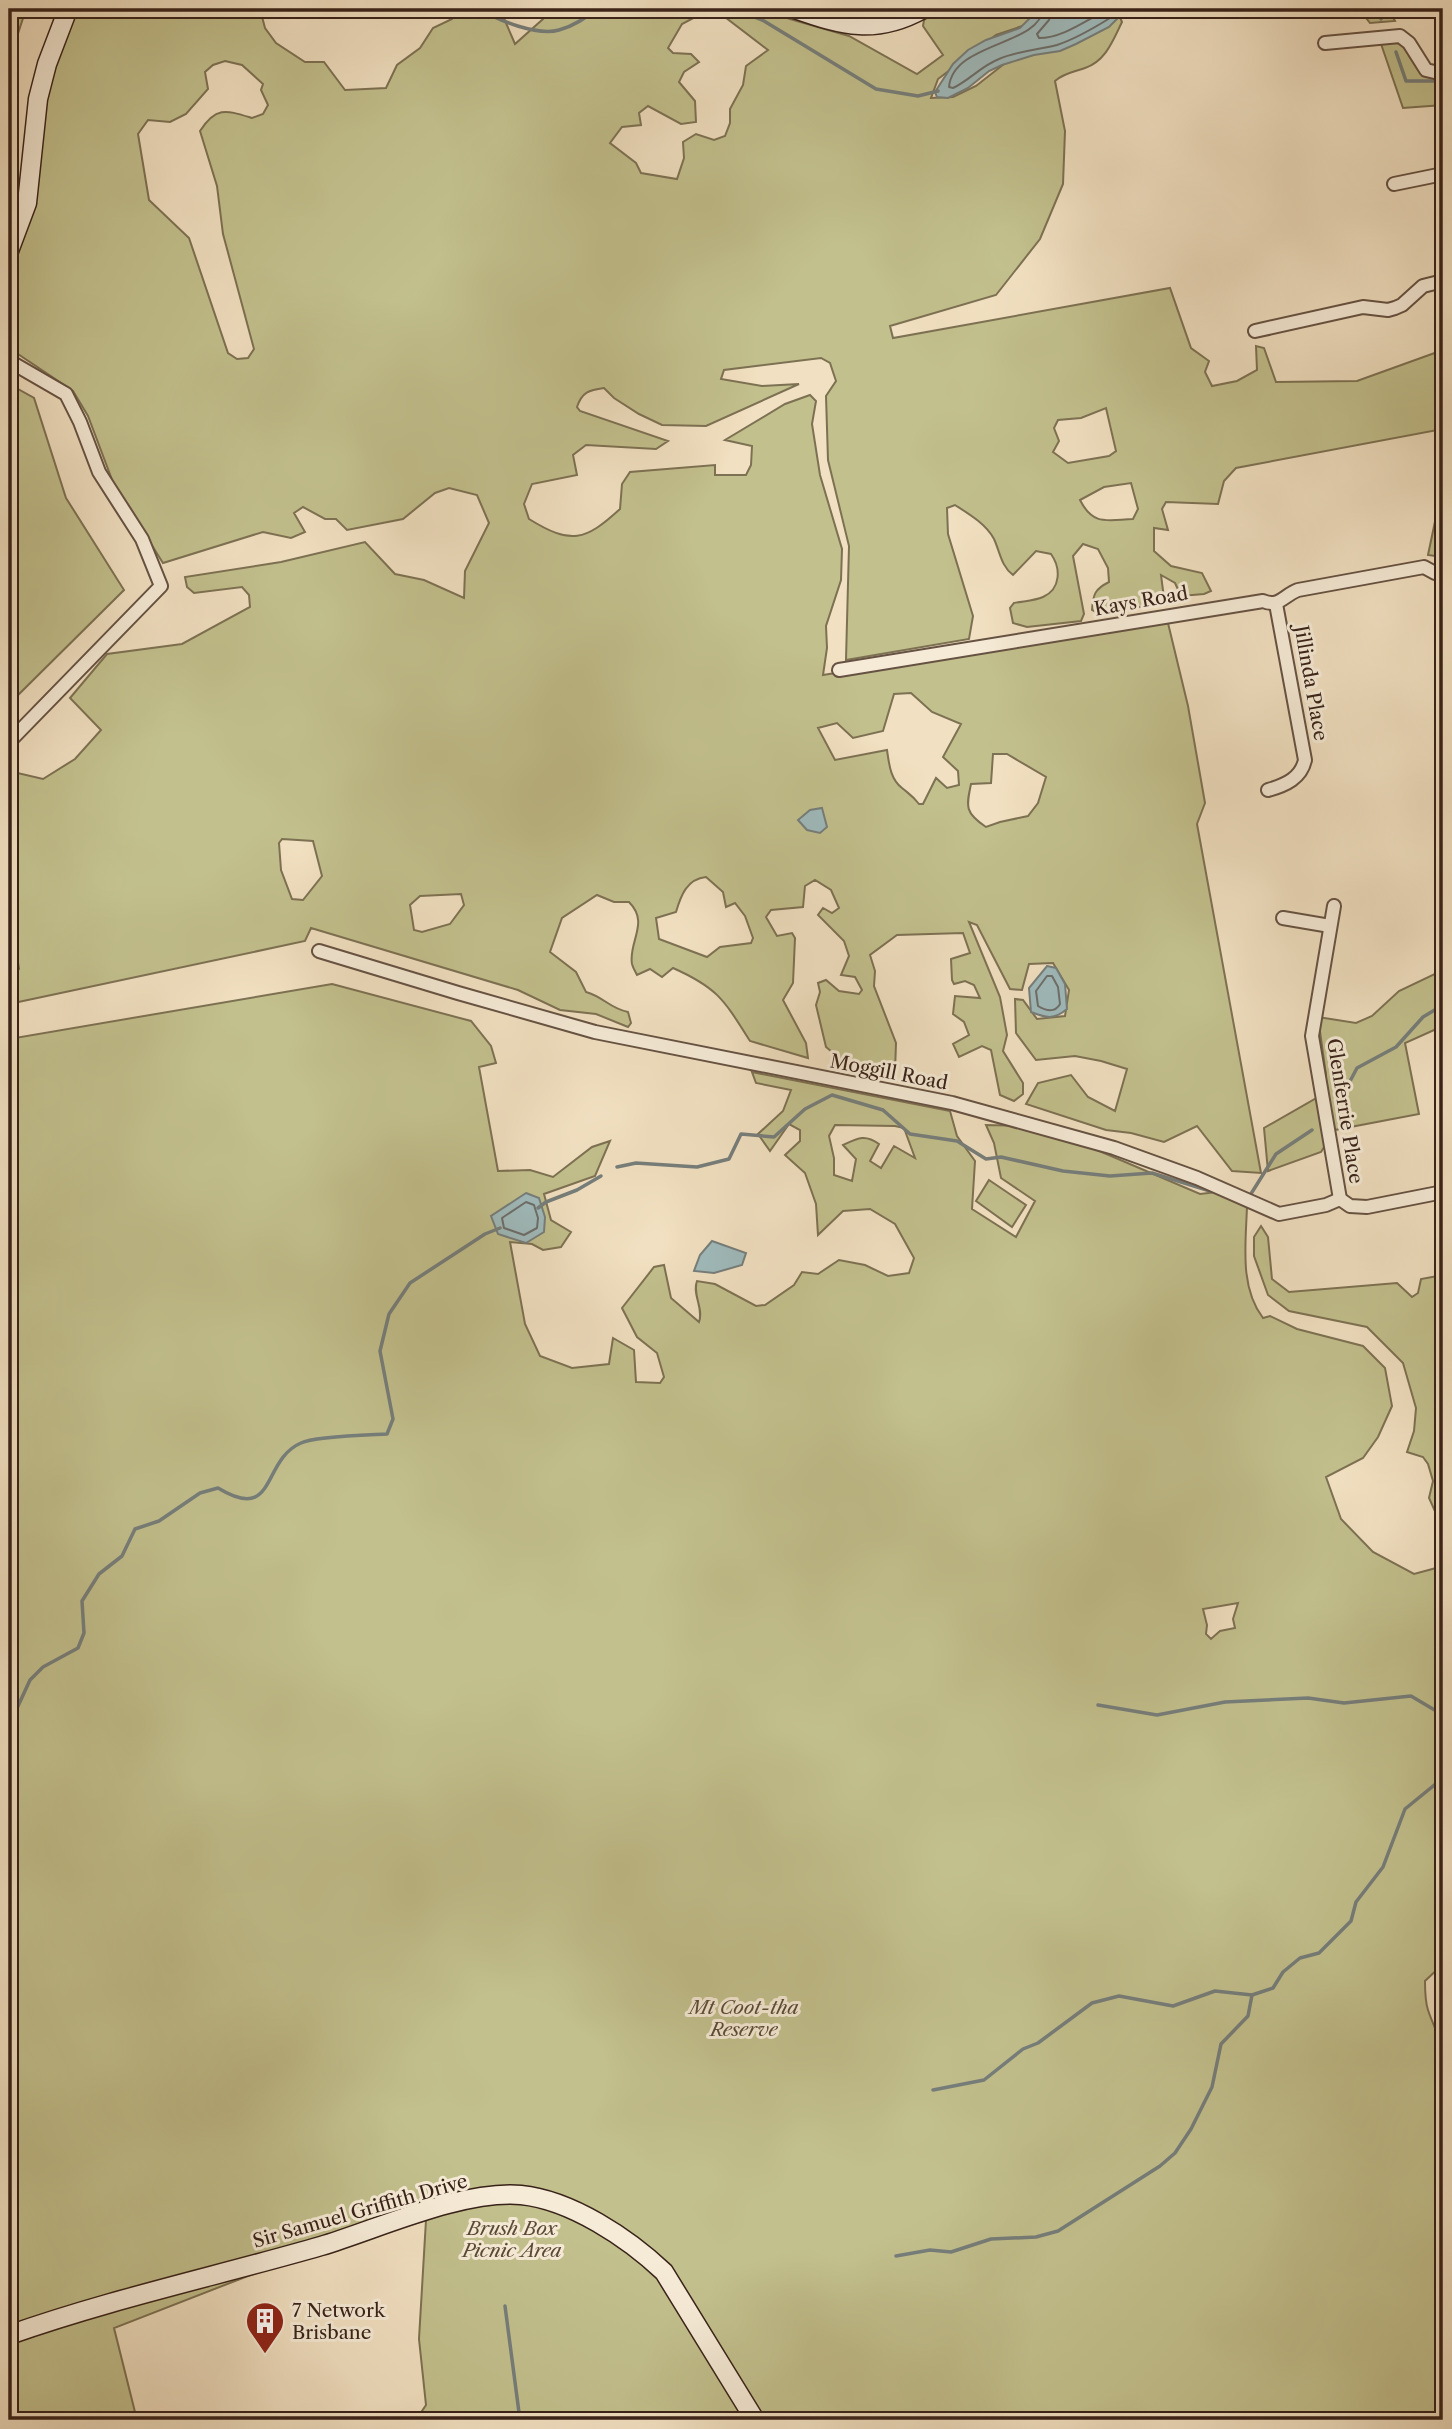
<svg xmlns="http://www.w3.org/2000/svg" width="1452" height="2429" font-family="'Libre Caslon Text',serif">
	<rect width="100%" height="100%" fill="#f1e0c1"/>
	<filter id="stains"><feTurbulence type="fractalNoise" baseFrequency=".00286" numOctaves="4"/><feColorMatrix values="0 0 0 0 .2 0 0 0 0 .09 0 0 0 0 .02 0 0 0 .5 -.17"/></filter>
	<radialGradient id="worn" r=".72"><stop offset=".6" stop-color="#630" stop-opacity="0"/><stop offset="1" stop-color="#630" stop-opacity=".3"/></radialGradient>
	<!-- green -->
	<g fill="#c2c08d" stroke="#7d7153" stroke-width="2" fill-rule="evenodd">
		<path d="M9 9H26L12 52 9 82Z"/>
		<path d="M75 9H260L265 28 276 43 305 62H324L345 90 386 88 397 65 420 48 433 28 452 19 457 9H500L515 44 543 19 550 9H703V13L682 24 668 48 673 53 691 54 699 62 684 72 679 82 695 101 696 122 681 124 648 106 639 113 641 125 622 127 610 143 636 163 641 173 677 179 684 158 683 142 696 134 714 140 725 136 730 123V109L743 85 746 66 768 50 721 14 718 9H763L790 19 849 36 917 74 943 55 923 26 924 20 939 9H1039L1028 24 996 35 938 79 931 98 953 97 976 86 1018 53 1112 15H1119L1122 22C1113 40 1106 61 1085 68 1074 72 1064 73 1055 81L1065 131 1063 184 1040 239 996 295 890 326 893 338 1170 288 1191 348 1209 361 1205 372 1212 386 1237 381 1257 370 1256 346 1264 348 1276 382 1357 381 1443 350V429L1236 468 1224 481 1218 504 1166 502 1162 509 1168 530 1154 528V551L1171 566 1202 573 1211 591 1204 594 1181 596 1175 583 1161 575 1164 598 1160 604 1098 613 1092 610C1093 594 1095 589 1109 582L1108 568 1098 549 1083 544 1073 556 1084 614 1081 621 1027 627 1013 623 1010 608 1014 603C1023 601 1034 601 1043 597 1061 589 1061 568 1051 554L1036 551 1013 575C1001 566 1000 552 994 539 986 524 969 514 955 505L947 508 948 534 973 616 969 639 846 660 849 546 828 460 826 396 836 381 830 363 821 358 724 370 721 379 762 386 799 384 706 426 662 425 639 414 614 398 604 388C589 390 582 392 577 407L580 411 668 441 656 449 586 445 573 455 577 475 532 484 524 504 529 519C571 545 585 541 620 509L622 484 630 472 715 465V475H746L751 465 752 446 725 440 785 404 810 395 816 401 812 424 820 475 842 549 841 580 826 626 827 648 823 675 1167 619 1188 706 1205 803 1197 824 1261 1173 1232 1171 1197 1126 1164 1142 1131 1133 1106 1130 1026 1104 1038 1083 1071 1075 1088 1097 1115 1111 1127 1069 1101 1061 1075 1056 1036 1060 1016 1033 1015 999 1023 1000 1037 1019 1065 1016 1069 990 1053 963 1029 964 1022 990 1010 989 977 925 969 922 1000 997 1007 1035 1003 1051 1023 1083V1094L1014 1101 1000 1095 991 1050 982 1046 959 1057 953 1044 969 1035 964 1022 953 1014 955 996 980 998 974 985 965 981 954 984 952 980 951 959 970 953 963 933 897 935 870 955 875 971 874 986 896 1043 895 1072 861 1066 838 1057 826 1047 816 1005 820 992 818 983 826 980 839 991 859 994 862 990 855 977 841 975 849 956 844 941 818 915 823 908 832 913 839 908 831 890 815 880 805 886 803 907 771 910 766 917 777 936 792 933 795 938 793 983 783 1000 806 1043 808 1058 750 1041C724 1000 718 988 673 968L662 977 650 969 637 975C635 971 633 968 632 964 628 942 650 923 629 902H614L597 895 562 918 550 952 576 972 586 992C604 997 609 1008 628 1012L631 1023 628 1027 596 1014 560 1010 518 990 311 928 305 941 9 1004V979L19 969 14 936 9 929V771L43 779 75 759 101 730 70 698 107 654 182 644 250 607 249 595 242 587 194 593 187 587 185 577 281 562 365 542 395 574 424 580 464 598 465 571 489 523 477 495 449 488 435 493 403 519 347 530 336 519H325L303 507 294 513 305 532 291 538 263 532 163 563 114 485 88 416 73 391 9 348V262L17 246 47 93ZM225 61 242 65 263 84 261 90 268 105 263 114 252 118C226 110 216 106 200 131L217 186 223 234 254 349 248 358 237 359 228 353 189 238 149 200 138 134 148 120 170 122 186 114 208 89 205 72 213 65ZM1106 408 1116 451 1109 456 1068 463 1053 452 1059 441 1054 428 1058 420 1081 418ZM1131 483 1138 509 1133 519C1107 520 1093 526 1080 500L1104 487ZM911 693 932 712 961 724 943 757 958 771 959 785 947 788 936 778 923 804H919C913 796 909 794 902 788 890 779 889 763 887 750L835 760 818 728 837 723 853 738 883 731 894 694ZM993 754H1007L1046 777 1038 803 1028 816 1000 822 986 827C965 813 966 807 971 784L991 783ZM282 839 313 841 322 876 303 900 292 899 281 870 279 843ZM706 877 723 892 726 907 735 903 745 916 753 938 751 943 720 947 707 957 659 939 656 918 676 912C681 895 687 879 706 877ZM461 894 464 905 450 924 422 932 414 930 410 905 420 896Z"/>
		<path d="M1359 9H1388L1395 21 1370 23Z"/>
		<path d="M1400 40 1443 77V105L1403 108 1380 41Z"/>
		<path d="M9 384 34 398 66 498 124 590 9 704Z"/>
		<path d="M1441 493H1443V557L1428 555Z"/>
		<path d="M1443 970V1026L1405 1043 1419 1114 1335 1130 1321 1152 1268 1171 1264 1128 1318 1097 1326 1075 1318 1017 1356 1023 1372 1016 1399 991Z"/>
		<path d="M332 984 471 1021 491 1046 496 1063 479 1067 498 1171 530 1170 553 1177 592 1147 610 1141 595 1176 544 1194 551 1220 571 1232 561 1247 543 1250 532 1244 510 1242 525 1324 540 1356 572 1368 609 1364 613 1338 634 1350 636 1382 660 1383 664 1377 657 1353 637 1337 622 1308 654 1267 664 1265 671 1298 699 1322C704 1308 692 1295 697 1281L715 1284 756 1306 765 1305 794 1285 802 1272 818 1274 839 1260 865 1265 888 1276 909 1273 914 1258 895 1224 870 1209 843 1211 818 1235 816 1204 805 1173 785 1155 800 1141V1130L789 1124 770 1151 758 1134 783 1111 791 1090 756 1083 752 1072 950 1111 957 1136 975 1161 972 1209 1016 1237 1035 1201 1001 1178 994 1143 986 1125 1028 1126 1076 1141 1200 1194 1217 1192 1247 1206C1246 1242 1239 1287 1263 1318L1270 1316 1297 1329 1363 1346 1385 1368 1392 1406 1378 1437 1363 1458 1326 1477 1341 1519 1373 1552 1414 1574 1436 1568 1443 1563V1900L1435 1910 1439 1918 1443 1920V1964L1425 1981C1425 1990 1425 2001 1428 2010 1438 2040 1451 2049 1435 2081L1443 2090V2420H416L426 2405 419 2339 426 2220 266 2269 114 2328 137 2420H9V1039ZM835 1125 895 1126 904 1128 915 1158 894 1146 881 1168 870 1161 879 1144C865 1134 858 1138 843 1145L856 1159 852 1181 834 1175V1158L829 1136ZM1238 1603 1233 1619 1235 1628 1220 1631 1211 1639 1206 1634 1207 1625 1203 1609Z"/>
		<path d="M989 1180 1026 1205 1012 1227 976 1201Z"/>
		<path d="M1261 1226 1268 1237 1272 1279 1289 1292 1397 1283 1412 1297 1418 1293 1421 1279 1443 1275V1529L1429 1498 1433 1481 1428 1464 1423 1457 1407 1452 1414 1431 1416 1408 1403 1363 1367 1327 1289 1311 1268 1295 1254 1256V1237Z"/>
	</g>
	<!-- water -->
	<g fill="#9fbbbd" stroke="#767e7b" stroke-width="2">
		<path d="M1039 9H1118L1119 17 1109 27 1076 44 1060 51 1034 55 1002 65 989 71 968 88 948 98 937 97 935 92 953 64 968 50 986 40 1020 28Z"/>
		<path d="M822 808 827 827 820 833 807 830 798 820 810 810Z"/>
		<path d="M1047 966 1056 968 1065 984 1067 1009C1054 1020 1046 1018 1031 1012L1029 988Z"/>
		<path d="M526 1193 539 1198 545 1217 544 1232 526 1243 498 1234 491 1216Z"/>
		<path d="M712 1241 746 1253 742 1265 714 1273 694 1271 700 1255Z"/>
	</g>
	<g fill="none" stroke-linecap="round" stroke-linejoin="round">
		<!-- shore -->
		<g stroke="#6c6e6b" stroke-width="2">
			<path d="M1043 9C1039 46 953 42 949 87L953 88C970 80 981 66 999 59 1018 51 1037 50 1057 45 1075 39 1094 28 1110 18L1111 9"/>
			<path d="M1052 9 1049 20 1037 34 1039 38C1061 38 1082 23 1101 13L1103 9"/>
			<path d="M1047 976H1052L1058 987 1060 1004C1055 1013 1046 1011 1038 1006L1036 991Z"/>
			<path d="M526 1202 534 1205 538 1218 537 1228 524 1235 504 1228 502 1218Z"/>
		</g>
		<!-- stream -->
		<g stroke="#767e7b" stroke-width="3.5">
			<path d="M481 9C498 21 538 36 559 30 574 26 585 18 597 9"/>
			<path d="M735 9 764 21 876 89 918 96 938 91"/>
			<path d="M1378 9 1381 19"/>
			<path d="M1396 52 1406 81H1443"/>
			<path d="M1339 1102 1357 1068 1396 1047 1423 1017 1443 1005"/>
			<path d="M617 1167 636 1163 697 1167 729 1159 741 1134 774 1137 805 1109 832 1095 883 1110 910 1134 957 1141 986 1159 1001 1157 1063 1171 1110 1176 1152 1173 1210 1191"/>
			<path d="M1249 1197 1276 1154 1312 1130"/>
			<path d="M538 1208 546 1202 577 1190 601 1176"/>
			<path d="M1098 1705 1157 1715 1225 1702 1308 1698 1344 1703 1411 1696 1443 1715"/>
			<path d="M9 1720 13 1717 30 1680 43 1667 78 1648 84 1633 82 1601 99 1574 122 1556 135 1529 159 1521 200 1493 218 1488C277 1524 261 1460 301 1443 315 1436 369 1435 387 1434L393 1419 380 1351 389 1314 410 1283 485 1234 500 1228"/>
			<path d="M933 2090 984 2080 1023 2049 1038 2043 1092 2003 1119 1996 1173 2006 1215 1991 1252 1995 1273 1988 1283 1972 1300 1958 1319 1953 1351 1921 1356 1902 1383 1867 1405 1809 1443 1778"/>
			<path d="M896 2256 930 2250 951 2252 991 2239 1036 2237 1058 2231 1160 2166 1175 2153 1191 2129 1212 2087 1221 2044 1248 2016 1252 1995"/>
			<path d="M505 2306 520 2420"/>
		</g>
		<defs>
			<g id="street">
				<path d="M1325 43 1400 36 1409 43 1426 70 1443 74"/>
				<path d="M1394 184 1443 174"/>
				<path d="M1255 331 1363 307 1388 310 1395 308 1402 305 1423 286 1443 281"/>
				<path d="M9 361 66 394 80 422 99 472 142 539 161 586 9 742"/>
				<path d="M839 670 1263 601C1279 608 1284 595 1298 590L1424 567 1435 573 1443 572"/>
				<path d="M1268 790C1286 785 1301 778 1305 760L1276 604"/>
				<path d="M1442 831 1443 833"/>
				<path d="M1334 906 1312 1036 1340 1199"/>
				<path d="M1283 918 1330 926"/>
				<path d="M319 951 458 993 595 1032 952 1103 1114 1148 1197 1178 1279 1214 1326 1205 1340 1199"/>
				<path d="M1340 1199 1350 1206 1367 1207 1443 1192"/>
			</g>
			<g id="secondary">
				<path d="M795 9C843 26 876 35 923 9"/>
				<path d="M9 251 27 203 38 99 47 64 68 9"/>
				<path d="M9 2335C111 2299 217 2276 321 2246 378 2229 461 2190 521 2195 571 2200 628 2238 664 2272L755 2420"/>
			</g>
		</defs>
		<!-- street casing -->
		<use href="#street" stroke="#665243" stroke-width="16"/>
		<!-- secondary casing -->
		<use href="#secondary" stroke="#382219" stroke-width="21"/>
		<!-- street -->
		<use href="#street" stroke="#f6ebd7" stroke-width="12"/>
		<!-- secondary -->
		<use href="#secondary" stroke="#f6ebd7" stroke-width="18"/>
	</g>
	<!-- icons -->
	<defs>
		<symbol id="building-pin" viewBox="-11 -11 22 30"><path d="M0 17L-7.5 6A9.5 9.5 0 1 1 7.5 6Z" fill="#8f2418" stroke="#f6ebd7"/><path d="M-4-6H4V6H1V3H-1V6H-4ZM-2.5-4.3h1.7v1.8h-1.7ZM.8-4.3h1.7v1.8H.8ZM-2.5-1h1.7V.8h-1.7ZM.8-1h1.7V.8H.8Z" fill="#fff"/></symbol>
	</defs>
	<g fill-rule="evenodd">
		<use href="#building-pin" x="243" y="2299" width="44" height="60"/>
	</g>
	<g text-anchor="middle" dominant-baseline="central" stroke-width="6" stroke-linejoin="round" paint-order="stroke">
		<!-- street labels -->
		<g font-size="19" fill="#382219" stroke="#f6ebd7">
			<text transform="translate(1141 601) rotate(-10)">Kays Road</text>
			<text transform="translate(1311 683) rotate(80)">Jillinda Place</text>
			<text transform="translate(889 1072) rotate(11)">Moggill Road</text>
			<text transform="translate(1345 1111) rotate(81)">Glenferrie Place</text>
			<text transform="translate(360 2211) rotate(-16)">Sir Samuel Griffith Drive</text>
		</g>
		<!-- park labels -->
		<g font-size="19" font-style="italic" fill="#5a4a36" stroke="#f6ebd7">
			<text x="744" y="2007">Mt Coot-tha<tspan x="744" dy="22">Reserve</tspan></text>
			<text x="512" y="2228">Brush Box<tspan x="512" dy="22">Picnic Area</tspan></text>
		</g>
		<!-- poi labels -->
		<g font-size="19" fill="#382219" stroke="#f6ebd7" text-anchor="start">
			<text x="292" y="2310">7 Network<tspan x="292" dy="22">Brisbane</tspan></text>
		</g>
	</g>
	<!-- margin -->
	<rect width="1452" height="2429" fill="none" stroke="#f1e0c1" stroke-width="35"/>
	<rect x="10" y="10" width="1431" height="2408" fill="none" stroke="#382219" stroke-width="3.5"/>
	<rect x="18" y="18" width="1417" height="2394" fill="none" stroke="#382219" stroke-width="2"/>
	<rect width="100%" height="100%" filter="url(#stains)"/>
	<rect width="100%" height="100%" fill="url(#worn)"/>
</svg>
